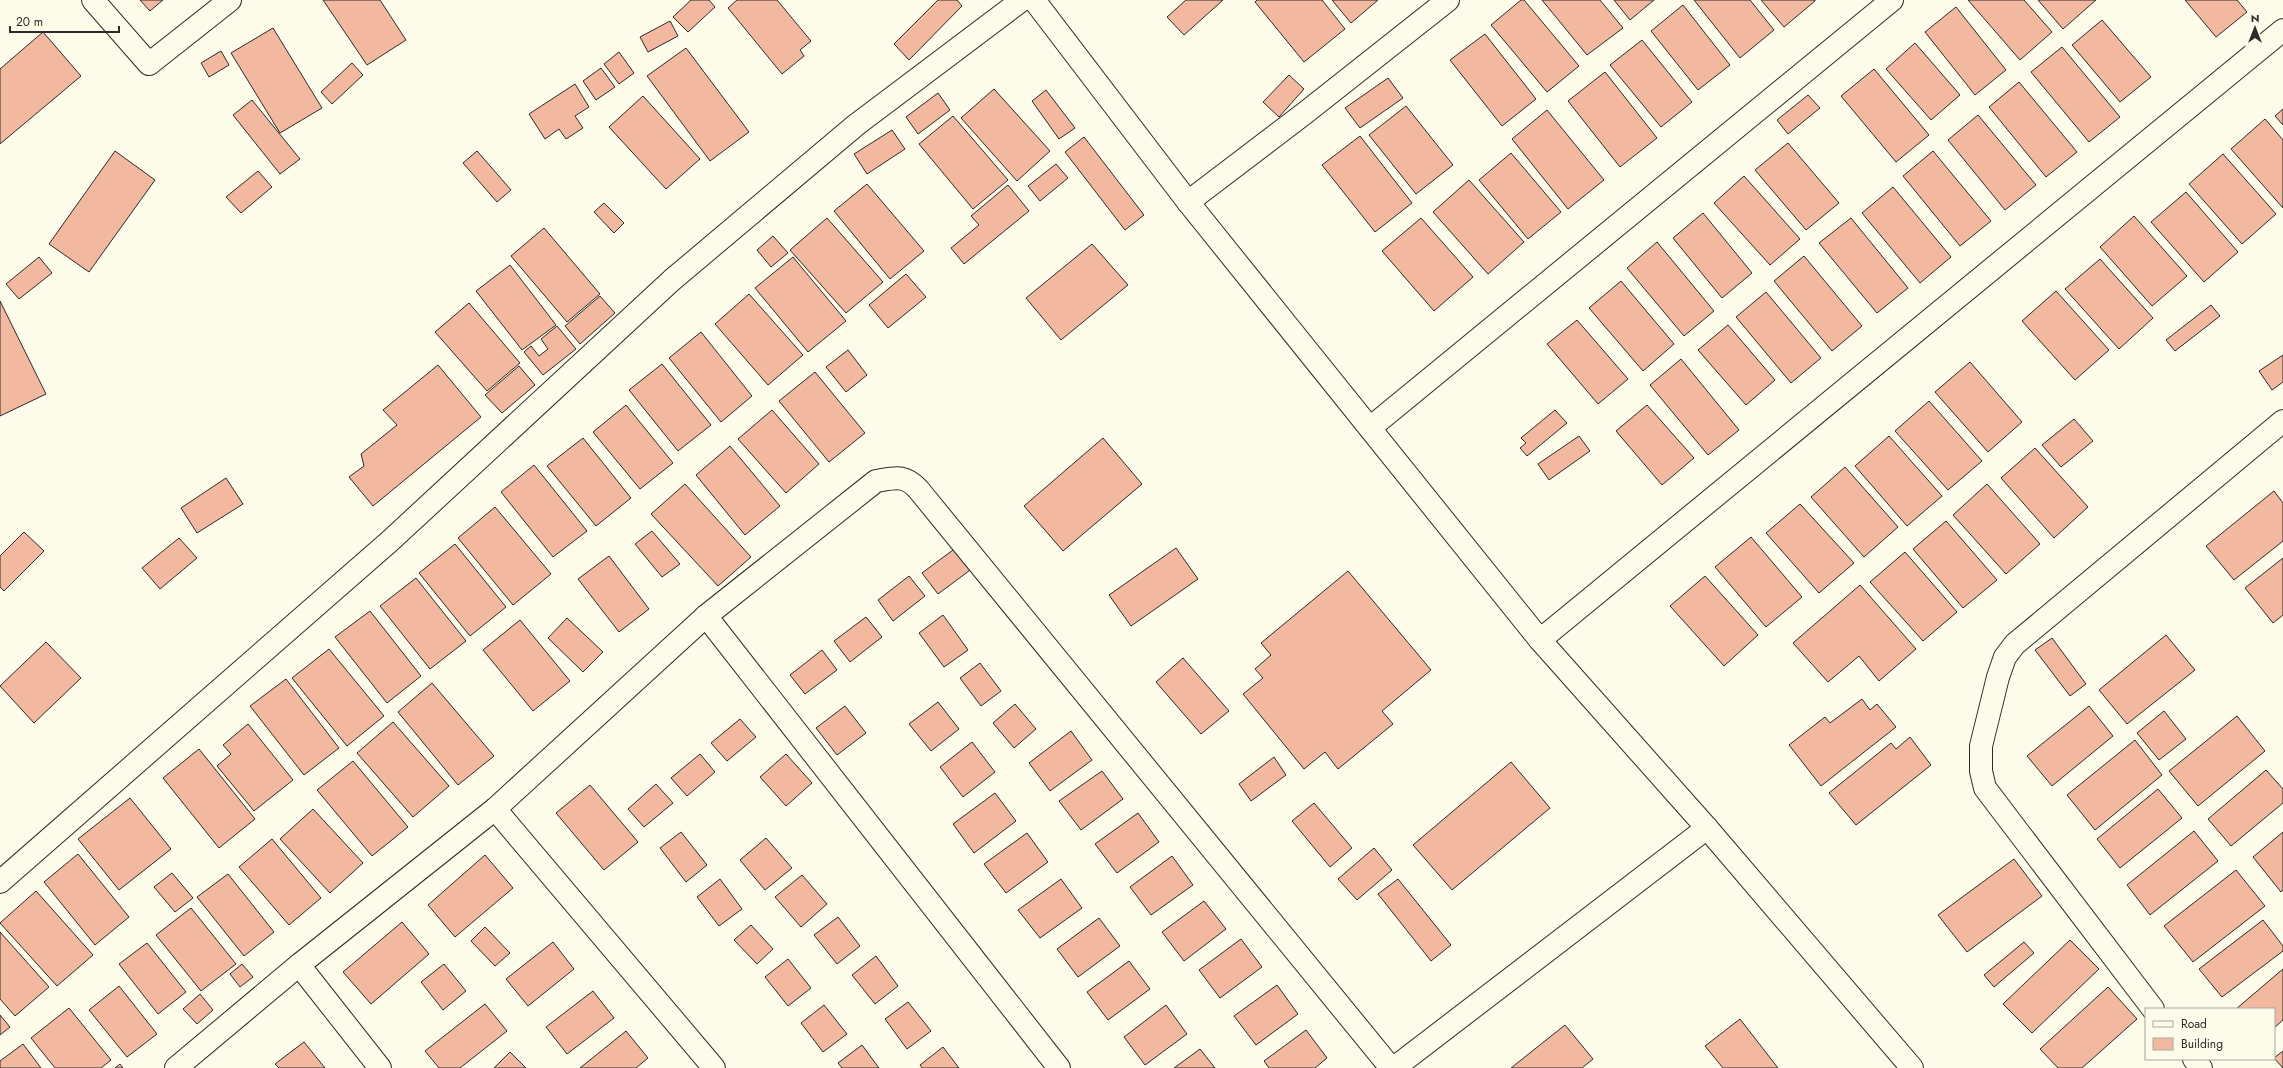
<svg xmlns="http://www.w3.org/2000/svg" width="2283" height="1068" font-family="Jost,sans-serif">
	<rect width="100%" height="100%" fill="#fdfbea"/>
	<!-- building -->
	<g fill="#f2b8a0" stroke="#2b2b2b">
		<path d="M140 0H163L150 11Z"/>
		<path d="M323 0H380L406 40 367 65Z"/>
		<path d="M691 0H709L715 7 688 32 673 17Z"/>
		<path d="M737 0H777L811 41 800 50 804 56 782 74 728 8Z"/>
		<path d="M938 0H957L962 6 909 60 894 44Z"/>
		<path d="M1186 0H1223L1184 35 1167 17Z"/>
		<path d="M1257 0H1322L1345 29 1304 62 1255 2Z"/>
		<path d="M1332 0H1378L1351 23Z"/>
		<path d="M1521 0H1524L1579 66 1547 92 1491 25Z"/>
		<path d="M1542 0H1600L1623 28 1587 55Z"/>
		<path d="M1614 0H1654L1630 20Z"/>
		<path d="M1694 0H1750L1774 30 1740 58Z"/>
		<path d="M1761 0H1815V1L1784 27Z"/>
		<path d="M1968 0H2024L2052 32 2020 60Z"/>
		<path d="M2038 0H2096L2063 29Z"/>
		<path d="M2185 0H2237L2247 12 2216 37Z"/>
		<path d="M1683 5 1730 65 1698 90 1651 31Z"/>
		<path d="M1956 7 2006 70 1975 95 1925 32Z"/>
		<path d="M2102 20 2151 77 2120 102 2072 45Z"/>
		<path d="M670 21 678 36 648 52 640 37Z"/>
		<path d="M273 28 322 108 280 133 231 53Z"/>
		<path d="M43 32 81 76 0 144V69Z"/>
		<path d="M1485 34 1536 99 1502 126 1450 60Z"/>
		<path d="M1642 40 1692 102 1661 127 1610 65Z"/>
		<path d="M1915 43 1960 95 1931 120 1886 69Z"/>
		<path d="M2062 47 2120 117 2089 142 2031 72Z"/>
		<path d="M686 48 749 132 710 161 647 76Z"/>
		<path d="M221 51 229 65 209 77 201 63Z"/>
		<path d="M619 52 634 73 619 84 604 64Z"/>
		<path d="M352 63 363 75 332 104 321 92Z"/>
		<path d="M601 68 615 87 596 100 583 81Z"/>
		<path d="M1874 69 1929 135 1896 162 1841 96Z"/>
		<path d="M1605 72 1657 138 1620 167 1568 101Z"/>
		<path d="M1289 75 1304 89 1279 117 1263 102Z"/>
		<path d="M1388 78 1403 98 1360 128 1345 108Z"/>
		<path d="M2019 82 2077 152 2046 177 1989 107Z"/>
		<path d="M575 84 589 107 575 116 583 128 566 139 559 129 545 139 529 114Z"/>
		<path d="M994 89 1050 151 1017 181 961 118Z"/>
		<path d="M1046 90 1075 128 1059 139 1032 101Z"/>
		<path d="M938 93 950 110 918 134 906 117Z"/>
		<path d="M1808 95 1820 108 1788 134 1777 120Z"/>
		<path d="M643 96 700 159 666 189 609 127Z"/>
		<path d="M252 100 300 159 280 174 233 115Z"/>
		<path d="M1406 106 1453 165 1416 194 1369 135Z"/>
		<path d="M2283 109V125L2275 116Z"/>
		<path d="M1547 110 1604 180 1568 209 1512 139Z"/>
		<path d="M1978 115 2036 185 2005 210 1948 140Z"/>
		<path d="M953 116 1008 180 973 209 919 144Z"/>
		<path d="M2265 119 2283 140V208L2231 149Z"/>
		<path d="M892 130 905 149 867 174 854 154Z"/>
		<path d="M1360 136 1412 203 1375 232 1322 165Z"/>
		<path d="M1084 137 1144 215 1125 230 1065 152Z"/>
		<path d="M1788 143 1839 203 1806 230 1755 170Z"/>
		<path d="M115 151 155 180 89 272 49 244Z"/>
		<path d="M477 151 511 190 497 202 463 163Z"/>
		<path d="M1933 151 1991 221 1960 246 1903 176Z"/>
		<path d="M1511 153 1561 212 1528 239 1479 180Z"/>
		<path d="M2223 154 2276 214 2242 244 2189 184Z"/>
		<path d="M1056 164 1068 178 1040 201 1028 186Z"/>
		<path d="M258 171 272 187 241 213 226 197Z"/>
		<path d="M1744 176 1800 239 1770 265 1714 203Z"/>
		<path d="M1469 180 1524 242 1488 274 1433 212Z"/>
		<path d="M867 184 924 251 890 279 834 211Z"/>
		<path d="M1008 185 1029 211 964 264 951 248 979 225 971 216Z"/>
		<path d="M1893 187 1951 257 1920 283 1862 213Z"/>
		<path d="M2186 192 2238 252 2204 282 2151 222Z"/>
		<path d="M604 203 624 223 614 233 594 212Z"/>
		<path d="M1703 213 1752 273 1722 298 1673 238Z"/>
		<path d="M2134 216 2187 276 2152 306 2100 247Z"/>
		<path d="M827 218 883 282 846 313 790 250Z"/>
		<path d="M1421 218 1473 277 1434 311 1382 251Z"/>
		<path d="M1851 218 1908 288 1877 313 1819 243Z"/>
		<path d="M544 228 600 294 567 322 511 256Z"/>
		<path d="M773 236 788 253 771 267 757 250Z"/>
		<path d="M1657 242 1714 311 1684 336 1627 268Z"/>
		<path d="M1092 244 1128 285 1061 340 1026 298Z"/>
		<path d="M1804 256 1862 326 1832 351 1774 281Z"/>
		<path d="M39 257 52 273 19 299 6 284Z"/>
		<path d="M793 257 846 321 808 352 755 288Z"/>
		<path d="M2100 259 2153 318 2119 349 2065 289Z"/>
		<path d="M510 265 556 325 522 350 476 291Z"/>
		<path d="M906 274 926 297 888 328 869 305Z"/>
		<path d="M1621 281 1674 344 1643 371 1589 308Z"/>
		<path d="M2056 291 2109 350 2075 380 2022 321Z"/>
		<path d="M1766 292 1821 358 1791 383 1736 317Z"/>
		<path d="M749 294 803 355 768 385 715 324Z"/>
		<path d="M600 296 615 313 580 344 565 326Z"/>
		<path d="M0 301 46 394 0 416Z"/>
		<path d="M469 303 520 363 487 391 435 332Z"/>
		<path d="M2211 305 2220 316 2175 351 2166 340Z"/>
		<path d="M1577 320 1628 379 1598 404 1547 344Z"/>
		<path d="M1728 325 1775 380 1746 405 1698 350Z"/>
		<path d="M557 326 576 349 543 375 524 352 531 346 539 356 548 349 541 339Z"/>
		<path d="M701 332 752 396 721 422 669 358Z"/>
		<path d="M848 350 867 375 846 392 826 367Z"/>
		<path d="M2283 355V382L2272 390 2259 371Z"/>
		<path d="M1681 359 1739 430 1708 455 1650 385Z"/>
		<path d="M1970 362 2022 422 1988 452 1935 392Z"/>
		<path d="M662 364 711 425 678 451 629 390Z"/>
		<path d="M438 365 481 417 373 506 349 477 364 466 361 454 397 425 383 410Z"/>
		<path d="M519 366 535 385 502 413 485 395Z"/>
		<path d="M815 372 865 433 829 462 779 401Z"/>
		<path d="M1929 401 1982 461 1948 490 1895 431Z"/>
		<path d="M626 405 673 463 640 489 593 432Z"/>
		<path d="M1647 405 1694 458 1662 485 1616 431Z"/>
		<path d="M772 410 819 464 786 493 738 439Z"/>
		<path d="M1555 410 1567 423 1527 456 1520 448 1526 443 1521 438Z"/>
		<path d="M2074 419 2093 441 2061 467 2042 445Z"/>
		<path d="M1579 436 1590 451 1549 480 1538 464Z"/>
		<path d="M1889 436 1942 496 1907 526 1855 466Z"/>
		<path d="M583 438 631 498 596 526 547 466Z"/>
		<path d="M1103 438 1142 484 1063 551 1024 506Z"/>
		<path d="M730 446 780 506 745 535 696 475Z"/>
		<path d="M2035 448 2088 507 2054 538 2001 478Z"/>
		<path d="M534 465 587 531 553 557 501 492Z"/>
		<path d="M1845 467 1898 527 1864 557 1811 497Z"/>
		<path d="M226 478 243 504 197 533 181 508Z"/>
		<path d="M685 484 751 557 718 586 651 514Z"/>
		<path d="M1987 484 2040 544 2006 574 1953 515Z"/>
		<path d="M2274 491 2283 503V541L2234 580 2206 546Z"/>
		<path d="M1800 504 1854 563 1819 593 1766 533Z"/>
		<path d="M495 507 551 574 513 605 458 538Z"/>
		<path d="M1946 521 1997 580 1963 608 1913 549Z"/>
		<path d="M652 531 680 564 662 577 635 544Z"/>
		<path d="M24 532 44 551 4 591 0 587V556Z"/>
		<path d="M1751 537 1802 597 1766 627 1715 567Z"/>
		<path d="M179 538 197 558 160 589 142 568Z"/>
		<path d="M455 544 506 607 470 636 419 573Z"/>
		<path d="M957 547 973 568 938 594 922 573Z"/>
		<path d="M1176 548 1198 579 1131 626 1109 595Z"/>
		<path d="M1905 552 1957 612 1923 641 1870 582Z"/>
		<path d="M609 556 649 609 619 632 578 579Z"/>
		<path d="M2283 558V615L2273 623 2245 588Z"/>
		<path d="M1348 571 1431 670 1382 711 1393 724 1338 769 1325 752 1304 769 1243 694 1263 678 1255 669 1271 655 1261 643Z"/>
		<path d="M909 576 925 596 893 621 878 600Z"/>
		<path d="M1705 576 1758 635 1724 666 1670 606Z"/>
		<path d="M416 578 466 641 430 669 380 606Z"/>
		<path d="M1860 585 1916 649 1879 681 1859 656 1828 682 1793 643Z"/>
		<path d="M370 611 421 676 387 703 335 637Z"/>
		<path d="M943 615 968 650 944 667 919 633Z"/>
		<path d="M866 617 882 637 850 662 834 641Z"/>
		<path d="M567 618 603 652 583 672 548 638Z"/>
		<path d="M520 620 570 681 533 711 483 650Z"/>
		<path d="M2166 635 2195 670 2127 724 2099 690Z"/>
		<path d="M2052 638 2086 684 2070 696 2035 650Z"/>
		<path d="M46 642 81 678 34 723 0 686Z"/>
		<path d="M329 649 384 716 347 746 292 678Z"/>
		<path d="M822 650 837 670 805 694 790 675Z"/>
		<path d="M1183 658 1229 711 1201 734 1156 682Z"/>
		<path d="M980 663 1001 691 981 706 960 678Z"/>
		<path d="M286 679 339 748 304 775 250 706Z"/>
		<path d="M432 683 494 756 458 785 398 712Z"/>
		<path d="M1862 699 1870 710 1877 704 1896 727 1821 786 1789 745 1825 717 1830 723Z"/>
		<path d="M938 702 959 729 931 751 909 724Z"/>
		<path d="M1015 704 1036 729 1014 748 993 723Z"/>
		<path d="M845 706 866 733 837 755 816 728Z"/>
		<path d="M2089 706 2113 736 2052 786 2027 756Z"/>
		<path d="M2164 711 2186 739 2159 760 2137 733Z"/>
		<path d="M2237 716 2265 751 2198 806 2169 771Z"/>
		<path d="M740 719 756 737 727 761 711 743Z"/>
		<path d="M393 722 449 786 413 817 357 753Z"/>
		<path d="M248 724 293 780 254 811 217 766 231 754 223 745Z"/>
		<path d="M1071 731 1092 760 1050 791 1029 763Z"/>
		<path d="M1910 737 1931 765 1856 825 1829 793 1891 743 1896 749Z"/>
		<path d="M2135 740 2162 775 2095 830 2067 795Z"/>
		<path d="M972 742 995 772 963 797 940 767Z"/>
		<path d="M199 749 255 819 219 848 163 778Z"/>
		<path d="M700 754 715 772 687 796 671 778Z"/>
		<path d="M786 754 812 783 786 806 760 777Z"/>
		<path d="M1274 757 1286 775 1251 801 1239 784Z"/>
		<path d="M353 761 408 827 372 856 317 790Z"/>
		<path d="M1511 762 1550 808 1452 890 1413 845Z"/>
		<path d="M2266 770 2283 789V803L2231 846 2208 819Z"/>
		<path d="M1102 771 1123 799 1081 830 1059 801Z"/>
		<path d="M656 784 673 803 644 827 628 809Z"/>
		<path d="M590 785 638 842 604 870 556 813Z"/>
		<path d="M2158 789 2182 818 2120 868 2097 839Z"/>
		<path d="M995 793 1016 821 974 853 953 824Z"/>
		<path d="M130 798 171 849 119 890 78 839Z"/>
		<path d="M1314 803 1352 848 1330 867 1292 821Z"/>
		<path d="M313 809 363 863 330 893 280 839Z"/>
		<path d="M1138 813 1159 842 1117 873 1095 844Z"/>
		<path d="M2194 831 2218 861 2150 915 2127 885Z"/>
		<path d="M681 832 707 865 686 882 660 848Z"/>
		<path d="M2283 832V890L2281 892 2253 857Z"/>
		<path d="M1027 833 1048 862 1006 893 984 864Z"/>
		<path d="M766 838 792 868 765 890 740 860Z"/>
		<path d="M272 839 321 898 289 925 239 867Z"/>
		<path d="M1374 848 1392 870 1357 900 1338 879Z"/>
		<path d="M78 854 129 917 95 945 44 882Z"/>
		<path d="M485 855 513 888 455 937 428 905Z"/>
		<path d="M1172 856 1193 885 1151 915 1130 887Z"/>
		<path d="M2014 859 2042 896 1967 952 1938 915Z"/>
		<path d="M2236 870 2265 906 2193 962 2164 926Z"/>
		<path d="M172 873 193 898 175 912 154 887Z"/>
		<path d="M228 874 274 932 244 956 197 897Z"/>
		<path d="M802 875 827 904 801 927 775 897Z"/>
		<path d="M720 879 742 909 719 926 697 897Z"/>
		<path d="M1061 879 1082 908 1040 938 1018 910Z"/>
		<path d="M1398 879 1451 945 1431 961 1378 894Z"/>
		<path d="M36 891 93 955 57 986 0 923Z"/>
		<path d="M1204 901 1226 929 1184 961 1162 932Z"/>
		<path d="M191 908 236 964 201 991 156 935Z"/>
		<path d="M838 917 860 946 837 964 814 935Z"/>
		<path d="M1099 918 1120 946 1078 977 1057 949Z"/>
		<path d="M2263 920 2283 946V951L2222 997 2199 969Z"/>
		<path d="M402 922 429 954 371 1004 343 972Z"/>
		<path d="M751 925 773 949 757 964 734 940Z"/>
		<path d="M485 927 510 953 495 966 471 941Z"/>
		<path d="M0 932 49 987 15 1016 0 999Z"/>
		<path d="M1241 939 1262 967 1220 998 1199 970Z"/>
		<path d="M2070 940 2099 969 2032 1033 2003 1004Z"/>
		<path d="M553 942 574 969 528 1006 506 979Z"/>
		<path d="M2024 942 2034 953 1994 987 1984 975Z"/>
		<path d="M147 943 186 992 158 1014 119 964Z"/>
		<path d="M876 956 898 986 875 1004 852 975Z"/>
		<path d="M788 959 811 988 788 1006 765 977Z"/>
		<path d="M1129 961 1150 989 1108 1020 1087 992Z"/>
		<path d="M242 964 253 977 240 987 230 974Z"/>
		<path d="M444 964 466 991 443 1010 421 982Z"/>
		<path d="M2283 969V1020L2274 1028V1009H2236Z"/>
		<path d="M1277 985 1298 1014 1256 1045 1234 1016Z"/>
		<path d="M119 986 157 1034 127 1057 89 1010Z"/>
		<path d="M2108 987 2137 1019 2082 1068H2058L2040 1049Z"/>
		<path d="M593 991 614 1018 567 1054 546 1027Z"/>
		<path d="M200 994 213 1010 197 1024 183 1009Z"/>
		<path d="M908 1002 931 1031 907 1049 885 1019Z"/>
		<path d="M485 1004 507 1031 460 1068H439L425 1051Z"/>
		<path d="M824 1005 847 1034 823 1052 801 1023Z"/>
		<path d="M1166 1005 1187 1034 1145 1065 1124 1037Z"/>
		<path d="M69 1008 111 1060 101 1068H55L31 1038Z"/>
		<path d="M0 1015 10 1027 0 1035Z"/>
		<path d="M1740 1019 1778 1068H1723L1705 1046Z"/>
		<path d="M1565 1025 1593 1059 1582 1068H1511Z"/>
		<path d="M1306 1030 1327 1058 1315 1068H1269L1264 1061Z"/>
		<path d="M626 1031 648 1058 636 1068H580Z"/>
		<path d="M304 1042 325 1068H279L275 1064Z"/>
		<path d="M23 1044 41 1068H0V1061Z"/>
		<path d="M862 1045 879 1068H842L838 1063Z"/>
		<path d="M943 1047 959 1068H922L920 1065Z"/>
		<path d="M1200 1049 1215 1068H1174Z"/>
		<path d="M2283 1051V1068L2274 1058Z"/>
		<path d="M510 1052 526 1068H494Z"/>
		<path d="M120 1064 123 1068H115Z"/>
	</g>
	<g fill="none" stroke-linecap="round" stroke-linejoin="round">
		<defs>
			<g id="minor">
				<path d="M93 0 149 64 230 0"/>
				<path d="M1034 0 1188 202 1540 640 1707 828 1912 1068"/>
				<path d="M1188 202 1305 113 1448 0"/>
				<path d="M1370 428 1892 0"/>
				<path d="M706 616 1059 1068"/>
				<path d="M1540 640 2283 30"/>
				<path d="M495 809 714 1068"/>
				<path d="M0 882 390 541 672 280 856 125 1022 0"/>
				<path d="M299 965 380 1068"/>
				<path d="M2153 1009 1985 788 1981 771V746L1998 677 2005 657 2015 644 2283 421"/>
				<path d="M2194 1059 2201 1068"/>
				<path d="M176 1068 299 965 495 809 706 616 876 481C895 478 904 474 918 489L1391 1068"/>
				<path d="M1394 1068 1707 828"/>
			</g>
		</defs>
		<!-- minor casing -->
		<use href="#minor" stroke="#2b2b2b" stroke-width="24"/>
		<!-- minor -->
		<use href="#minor" stroke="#fdfbea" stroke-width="22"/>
	</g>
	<!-- legend -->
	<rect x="2145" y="1008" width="130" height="52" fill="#fdfbea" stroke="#a9a89e"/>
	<rect x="2153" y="1021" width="20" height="6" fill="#fdfbea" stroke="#a9a89e"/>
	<text x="2181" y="1028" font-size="12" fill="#2b2b2b">Road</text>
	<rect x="2153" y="1038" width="20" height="12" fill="#f2b8a0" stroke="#a9a89e"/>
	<text x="2181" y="1048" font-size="12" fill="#2b2b2b">Building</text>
	<!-- north arrow -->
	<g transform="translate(2255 28)" stroke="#fdfbea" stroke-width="3" paint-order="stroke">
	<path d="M0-3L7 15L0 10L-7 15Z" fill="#2b2b2b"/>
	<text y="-6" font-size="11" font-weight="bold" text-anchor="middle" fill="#2b2b2b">N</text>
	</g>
	<!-- scale -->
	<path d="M10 26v6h109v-6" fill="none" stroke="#2b2b2b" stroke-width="2"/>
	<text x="16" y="26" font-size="12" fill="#2b2b2b" stroke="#fdfbea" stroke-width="3" paint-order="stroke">20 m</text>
</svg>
